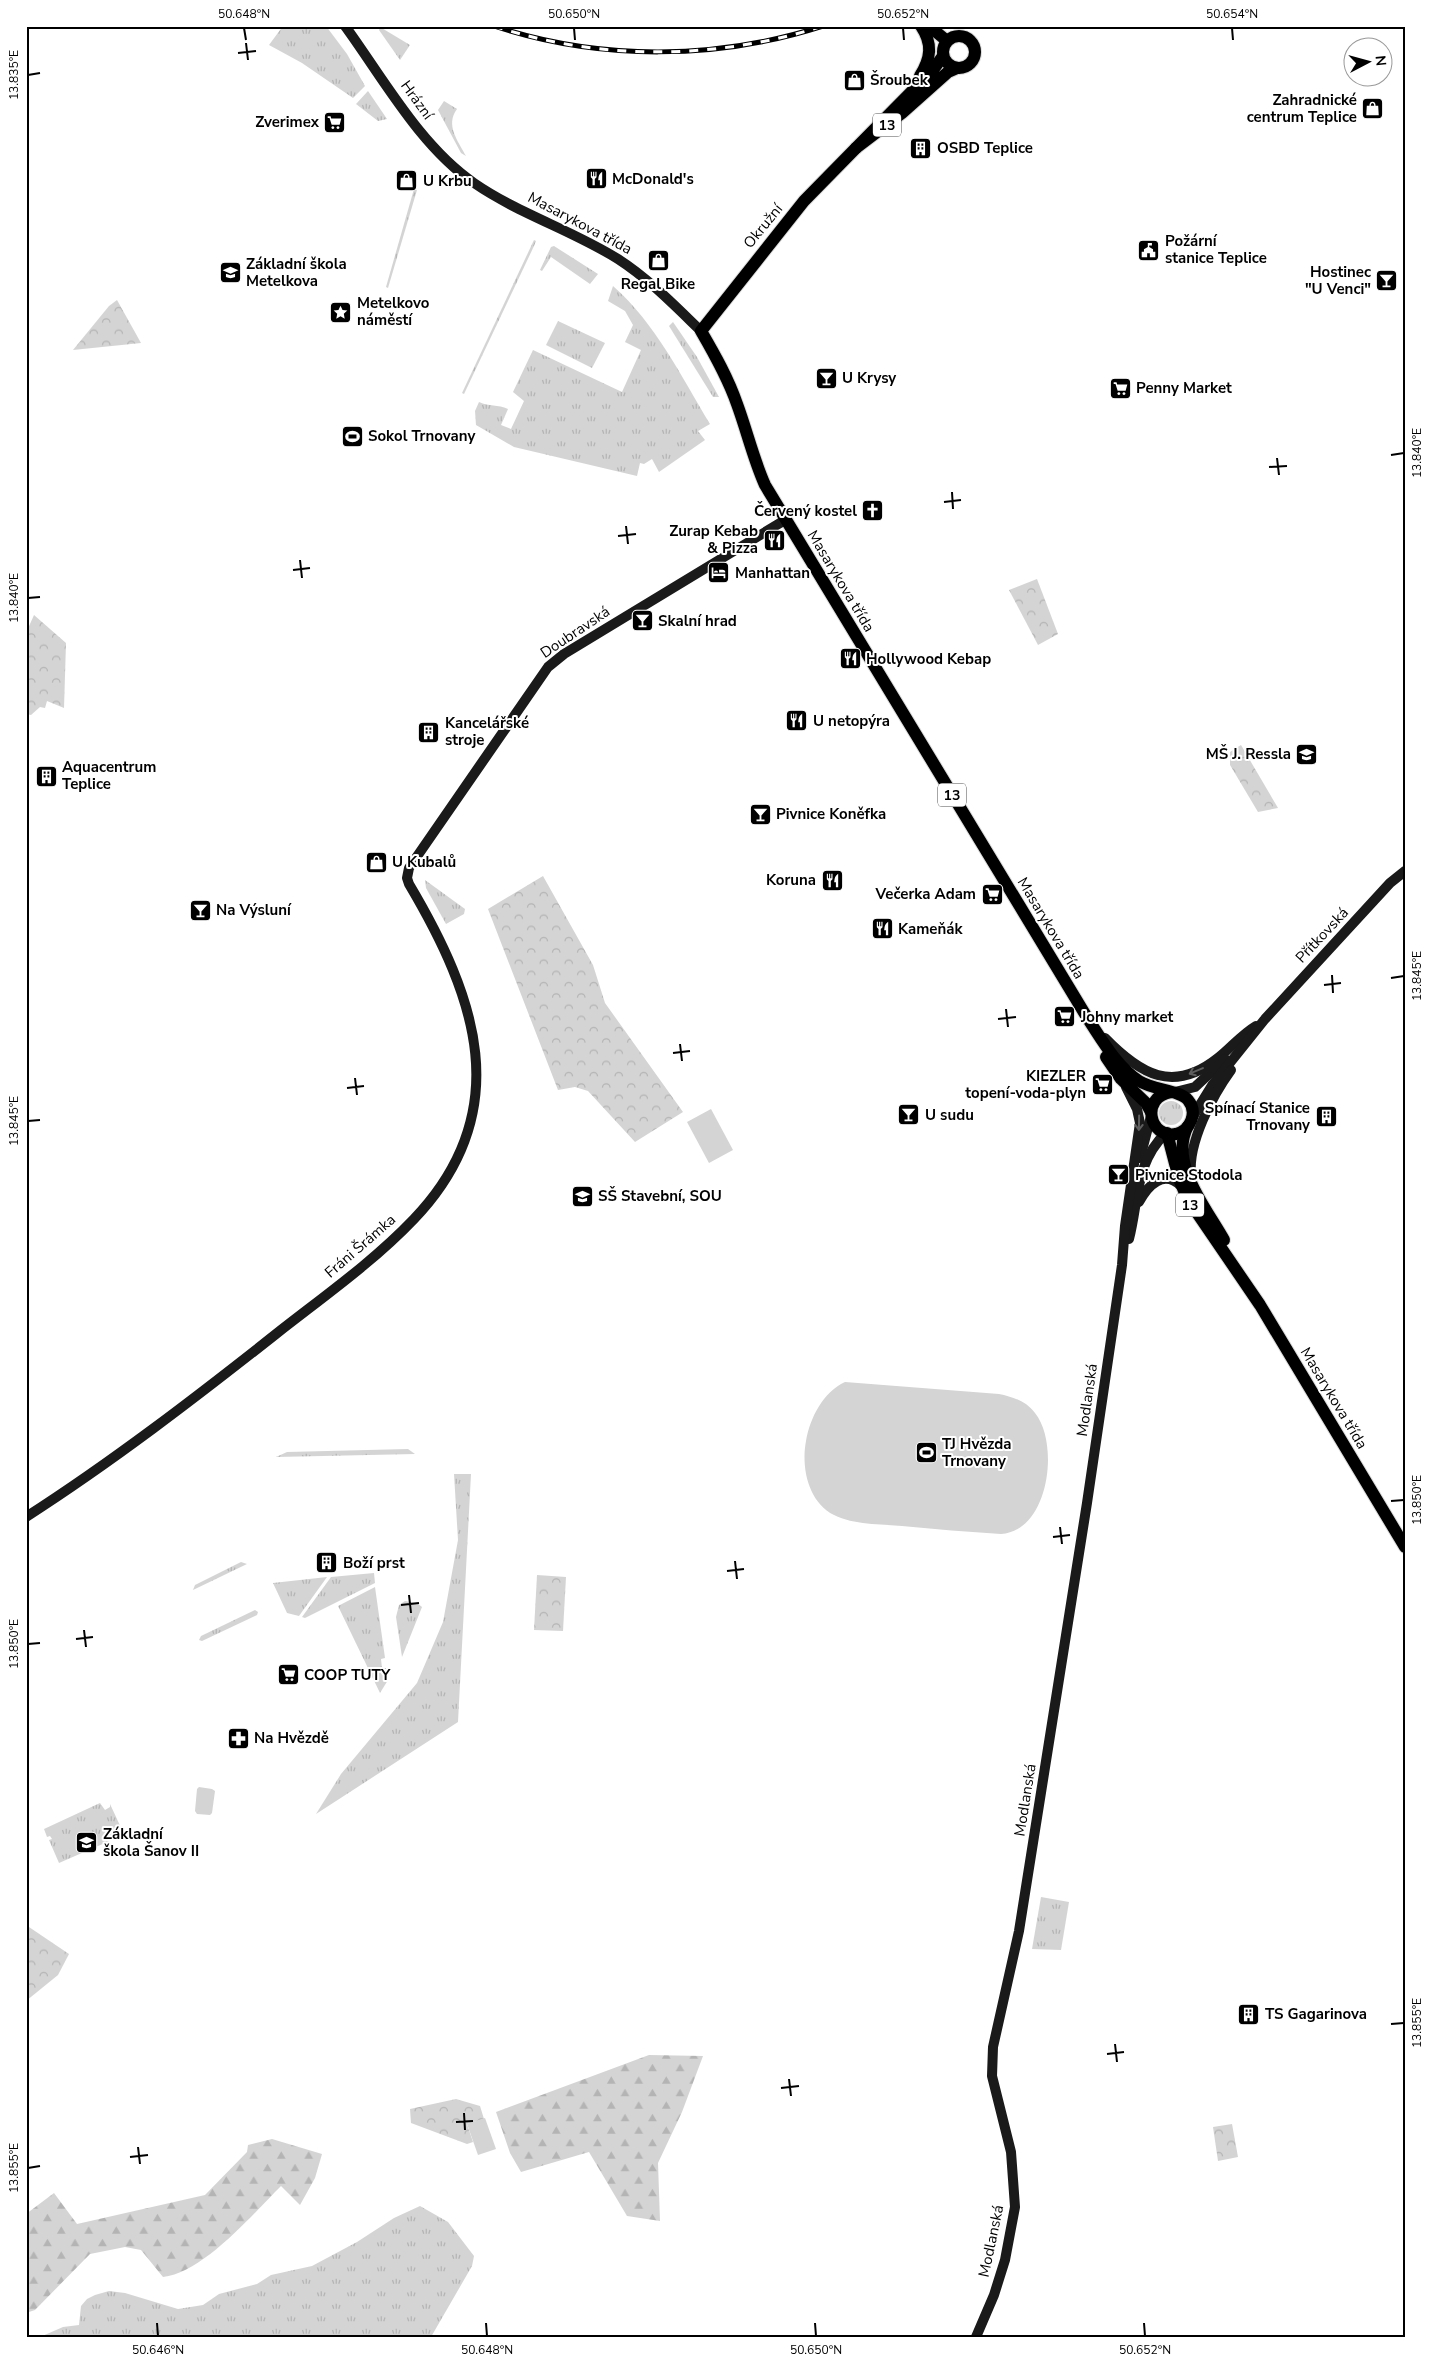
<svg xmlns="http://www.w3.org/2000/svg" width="1431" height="2363" font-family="'Nunito Sans',sans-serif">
	<defs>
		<pattern id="grass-tufts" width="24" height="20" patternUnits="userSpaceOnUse" patternTransform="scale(1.25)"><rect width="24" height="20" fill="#d4d4d4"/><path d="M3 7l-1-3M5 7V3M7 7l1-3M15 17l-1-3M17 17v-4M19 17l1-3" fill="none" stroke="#b4b4b4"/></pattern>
		<pattern id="forest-firs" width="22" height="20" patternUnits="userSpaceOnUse" patternTransform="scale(1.25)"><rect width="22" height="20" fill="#d4d4d4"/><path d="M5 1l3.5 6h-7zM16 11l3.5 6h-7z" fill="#b4b4b4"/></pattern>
		<pattern id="park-crowns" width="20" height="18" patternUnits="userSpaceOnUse" patternTransform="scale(1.25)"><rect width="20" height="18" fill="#d4d4d4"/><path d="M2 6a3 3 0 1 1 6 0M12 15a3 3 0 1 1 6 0" fill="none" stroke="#b4b4b4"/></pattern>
	</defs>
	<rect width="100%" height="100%" fill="#fff"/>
	<!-- grass -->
	<g fill="url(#grass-tufts)">
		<path d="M283 26H326L347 54 365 86 353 98 302 63 269 45Z"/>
		<path d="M380 27 410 45 400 60 379 30Z"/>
		<path d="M368 91 387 119 378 121 356 104Z"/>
		<path d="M444 101 457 109C445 125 458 141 466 156L461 153 438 110Z"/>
		<path d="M414 189 417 190 388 288 386 287Z"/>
		<path d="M534 240 536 241 534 246 464 394 462 393Z"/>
		<path d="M554 246 598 274 590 284 551 257 542 271 540 270 551 247Z"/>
		<path d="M613 286C656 324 681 376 710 424L698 431 705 440 659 472 652 459 644 464 640 463 637 476 514 447 476 425 475 411 479 402C489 407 498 404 508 409L501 425 511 429 524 401 513 392 533 350 622 392 641 350 625 342 633 325 625 311 608 301Z"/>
		<path d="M558 321 605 343 592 368 546 345Z"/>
		<path d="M673 322 697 357 719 397H713L669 326Z"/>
		<path d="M425 880 465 909 464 914 446 924 426 888Z"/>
		<circle cx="1171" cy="1113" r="12"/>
		<path d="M408 1449 415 1454 276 1457 287 1452Z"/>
		<path d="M454 1474H471L458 1722 316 1814 341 1774 417 1683 443 1622 458 1540Z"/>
		<path d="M241 1562 247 1564 193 1590 195 1585Z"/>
		<path d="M374 1573 375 1583 305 1618 302 1617 331 1577Z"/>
		<path d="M327 1577 299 1616 287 1613 273 1583Z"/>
		<path d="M375 1587 385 1658 381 1659 382 1668H386L388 1680 380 1693 338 1606Z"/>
		<path d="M405 1601 417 1603 422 1607 402 1657 396 1617 399 1605Z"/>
		<path d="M255 1610 258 1612 257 1615 202 1641 199 1640 201 1636Z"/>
		<path d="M100 1803 105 1810 110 1807V1804L123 1832 119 1833 121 1836 59 1863 49 1840 52 1839 50 1836 47 1837 44 1829Z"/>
		<path d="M1041 1897 1069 1902 1061 1950 1032 1949Z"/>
		<path d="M420 2206 448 2222 474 2256 472 2266 431 2337H40L63 2327 79 2325 81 2306 87 2299 95 2295 109 2291 125 2293 178 2309 203 2305 219 2294 257 2284 271 2275 312 2266 357 2242 394 2218Z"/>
	</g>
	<!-- forest -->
	<g fill="url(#forest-firs)">
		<path d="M649 2055 703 2056 682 2112 658 2163 660 2221 627 2216 589 2152 521 2172 510 2153 496 2112Z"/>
		<path d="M272 2139 322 2154 315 2178 300 2205 281 2186C253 2214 203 2273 163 2277L141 2250 125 2247 90 2254 35 2310 26 2313V2214L54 2193 77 2224 205 2195 247 2152 248 2145Z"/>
	</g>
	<!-- park -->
	<g fill="url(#park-crowns)">
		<path d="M117 300 141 343 73 350 109 306Z"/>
		<path d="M1037 579 1058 634 1038 645 1009 590Z"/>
		<path d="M34 615 66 643 64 708 47 701 45 708 40 707 31 715 26 714V633Z"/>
		<path d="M1241 745 1278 808 1258 812 1230 765V752Z"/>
		<path d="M543 876 593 965 605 1003 683 1112 635 1142 588 1091 575 1087 558 1090 488 909Z"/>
		<path d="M537 1575 566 1577 563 1631 534 1630Z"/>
		<path d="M26 1925 69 1954 58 1975 26 2001Z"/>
		<path d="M456 2099 480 2106 484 2119 467 2124 473 2142 467 2144 411 2123 410 2109Z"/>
		<path d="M1232 2124 1238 2157 1218 2161 1213 2127Z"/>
	</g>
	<!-- pitch -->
	<g fill="#d4d4d4">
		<path d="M711 1109 733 1150 709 1163 687 1122Z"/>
		<path d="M845 1382 999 1394C1013 1397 1026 1401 1035 1413 1060 1444 1049 1531 1001 1534 968 1532 935 1529 902 1526 880 1524 854 1525 834 1515 808 1502 801 1467 806 1441 810 1418 823 1392 845 1382Z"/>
		<path d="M199 1787 212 1789 215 1791 212 1813 210 1815 197 1814 195 1811 197 1789Z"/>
		<path d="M485 2118 496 2149 478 2155 467 2124Z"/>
	</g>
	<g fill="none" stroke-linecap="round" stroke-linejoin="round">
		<defs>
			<g id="primary">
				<path d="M929 26 947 41"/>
				<circle cx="959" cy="52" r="16"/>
				<path d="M943 56 933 70 856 148 902 113 948 72 957 68"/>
				<path d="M920 76C931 58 933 44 921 26"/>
				<path d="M856 148 804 201 701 331C715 355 728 378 737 404 747 431 753 458 765 485L1088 1019C1102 1040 1117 1067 1139 1081 1153 1090 1180 1090 1188 1100 1198 1112 1191 1130 1176 1134 1149 1139 1140 1097 1171 1092"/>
				<path d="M1106 1057 1121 1079 1146 1103 1151 1112"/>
				<path d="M1188 1126C1168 1163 1207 1209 1224 1240"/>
				<path d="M1167 1133 1179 1179 1187 1198 1260 1305 1405 1547"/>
			</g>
		</defs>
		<!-- primary casing -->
		<use href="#primary" stroke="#dbdbdb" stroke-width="14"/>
		<!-- secondary -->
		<g stroke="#1a1a1a" stroke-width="10">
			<path d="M345 26C383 78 420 146 474 183 519 214 572 230 618 259 649 279 675 306 701 331"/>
			<path d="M1105 1038C1140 1074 1173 1094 1218 1058 1231 1048 1241 1035 1256 1026"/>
			<path d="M1175 1092 1195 1087 1225 1059"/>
			<path d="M1192 1118 1213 1084 1265 1019 1390 883 1405 871"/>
			<path d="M1140 1158 1151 1116"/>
			<path d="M1191 1174C1188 1143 1212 1096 1231 1070"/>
			<path d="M1139 1202C1148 1185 1164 1169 1181 1186"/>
			<path d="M1129 1239C1139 1200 1135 1162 1166 1133"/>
			<path d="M26 1517C113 1461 195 1398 276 1334 323 1297 373 1262 414 1219 517 1111 476 997 409 884L407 878 409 868 548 667 564 654 785 520"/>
			<path d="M976 2337 994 2295 1005 2260 1015 2207 1011 2152 992 2076 993 2047 1019 1931 1087 1503 1122 1265 1125 1226 1140 1123 1137 1109 1126 1087"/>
		</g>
		<!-- primary -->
		<use href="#primary" stroke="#000" stroke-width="12"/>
		<defs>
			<path id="rail" d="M494 26C600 61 717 60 823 26"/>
		</defs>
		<!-- rail casing -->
		<use href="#rail" stroke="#000" stroke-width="5"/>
		<!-- rail -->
		<use href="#rail" stroke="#fff" stroke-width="3" stroke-dasharray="9" stroke-linecap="butt"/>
	</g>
	<!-- one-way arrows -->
	<defs><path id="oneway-shaft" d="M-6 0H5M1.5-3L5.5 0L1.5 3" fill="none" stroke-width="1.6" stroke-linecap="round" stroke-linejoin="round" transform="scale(1.25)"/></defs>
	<g stroke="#5f5f5f">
		<use href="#oneway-shaft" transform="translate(1196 1071) rotate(157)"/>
		<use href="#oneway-shaft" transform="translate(1139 1123) rotate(91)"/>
	</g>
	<!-- ticks -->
	<path fill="none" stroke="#000" stroke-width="2" d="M244 28 246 40M574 28 575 40M903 28 904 40M1232 28 1233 40M246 43 248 60M238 53 256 51M28 75 40 73M1391 455 1404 453M1277 458 1279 475M1269 467 1287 466M952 492 953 509M944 502 961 500M626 526 628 544M618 536 636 534M300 560 302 578M293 570 310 568M28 598 40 597M1332 975 1333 993M1391 978 1404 976M1324 985 1341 983M1006 1009 1008 1027M998 1019 1016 1017M680 1044 682 1061M673 1053 690 1051M355 1078 357 1095M347 1088 364 1086M28 1121 40 1120M1391 1501 1404 1500M1060 1527 1062 1544M1053 1537 1070 1535M735 1561 737 1579M727 1571 744 1569M409 1595 411 1613M401 1605 419 1603M84 1630 86 1647M76 1639 93 1637M28 1644 40 1643M1391 2024 1404 2023M1115 2044 1117 2062M1107 2054 1124 2052M789 2079 791 2096M781 2088 799 2086M464 2113 465 2130M456 2122 473 2121M138 2147 140 2164M130 2157 148 2155M28 2168 40 2166M157 2323 158 2336M486 2323 487 2336M815 2323 816 2336M1144 2323 1145 2336"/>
	<!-- icons -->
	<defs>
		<symbol id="shop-square" viewBox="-11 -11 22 22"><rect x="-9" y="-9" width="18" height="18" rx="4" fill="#000" stroke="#fff"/><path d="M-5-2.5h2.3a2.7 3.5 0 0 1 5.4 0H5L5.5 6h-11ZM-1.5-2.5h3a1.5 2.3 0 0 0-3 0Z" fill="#fff"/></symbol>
		<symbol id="supermarket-square" viewBox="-11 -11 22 22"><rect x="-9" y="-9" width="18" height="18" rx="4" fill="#000" stroke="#fff"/><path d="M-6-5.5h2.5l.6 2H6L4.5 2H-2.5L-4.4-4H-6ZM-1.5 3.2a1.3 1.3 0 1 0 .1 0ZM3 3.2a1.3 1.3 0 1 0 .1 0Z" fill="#fff"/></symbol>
		<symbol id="building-square" viewBox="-11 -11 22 22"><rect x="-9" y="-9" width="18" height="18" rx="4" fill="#000" stroke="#fff"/><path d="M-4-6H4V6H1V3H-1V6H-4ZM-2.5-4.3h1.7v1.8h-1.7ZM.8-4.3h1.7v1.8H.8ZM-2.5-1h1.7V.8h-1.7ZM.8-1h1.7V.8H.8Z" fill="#fff"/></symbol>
		<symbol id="restaurant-square" viewBox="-11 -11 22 22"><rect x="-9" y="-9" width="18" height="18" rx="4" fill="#000" stroke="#fff"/><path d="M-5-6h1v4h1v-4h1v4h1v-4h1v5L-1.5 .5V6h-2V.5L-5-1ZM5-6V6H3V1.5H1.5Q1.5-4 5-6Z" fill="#fff"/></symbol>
		<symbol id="civic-square" viewBox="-11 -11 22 22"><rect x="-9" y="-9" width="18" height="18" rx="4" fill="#000" stroke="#fff"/><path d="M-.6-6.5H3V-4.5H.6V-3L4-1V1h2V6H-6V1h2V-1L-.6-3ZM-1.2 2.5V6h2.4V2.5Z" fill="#fff"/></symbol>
		<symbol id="school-square" viewBox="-11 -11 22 22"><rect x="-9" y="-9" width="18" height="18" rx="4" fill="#000" stroke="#fff"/><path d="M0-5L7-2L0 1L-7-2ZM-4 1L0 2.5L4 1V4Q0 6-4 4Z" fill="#fff"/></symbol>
		<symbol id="bar-square" viewBox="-11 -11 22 22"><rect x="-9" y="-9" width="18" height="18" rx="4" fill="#000" stroke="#fff"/><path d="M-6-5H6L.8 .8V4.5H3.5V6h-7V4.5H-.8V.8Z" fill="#fff"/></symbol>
		<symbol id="sight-square" viewBox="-11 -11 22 22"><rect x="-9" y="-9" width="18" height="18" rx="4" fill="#000" stroke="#fff"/><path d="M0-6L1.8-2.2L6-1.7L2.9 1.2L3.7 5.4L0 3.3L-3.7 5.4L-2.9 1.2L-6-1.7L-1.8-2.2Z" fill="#fff"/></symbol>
		<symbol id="stadium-square" viewBox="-11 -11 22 22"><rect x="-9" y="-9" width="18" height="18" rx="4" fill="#000" stroke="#fff"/><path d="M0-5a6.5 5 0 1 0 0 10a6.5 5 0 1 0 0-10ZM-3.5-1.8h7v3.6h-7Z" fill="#fff"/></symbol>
		<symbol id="church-square" viewBox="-11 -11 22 22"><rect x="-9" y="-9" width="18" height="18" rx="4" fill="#000" stroke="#fff"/><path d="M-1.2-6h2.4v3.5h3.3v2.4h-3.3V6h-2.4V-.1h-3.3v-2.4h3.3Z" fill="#fff"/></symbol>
		<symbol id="hotel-square" viewBox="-11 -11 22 22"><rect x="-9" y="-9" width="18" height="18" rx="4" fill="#000" stroke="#fff"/><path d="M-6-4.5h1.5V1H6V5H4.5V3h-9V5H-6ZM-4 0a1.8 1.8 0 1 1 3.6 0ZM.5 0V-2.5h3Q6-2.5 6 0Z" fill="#fff"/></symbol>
		<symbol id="university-square" viewBox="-11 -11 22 22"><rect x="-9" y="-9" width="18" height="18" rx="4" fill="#000" stroke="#fff"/><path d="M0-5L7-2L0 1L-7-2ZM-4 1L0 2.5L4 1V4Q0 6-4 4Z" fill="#fff"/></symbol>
		<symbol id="pharmacy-square" viewBox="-11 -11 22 22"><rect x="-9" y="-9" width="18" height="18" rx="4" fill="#000" stroke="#fff"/><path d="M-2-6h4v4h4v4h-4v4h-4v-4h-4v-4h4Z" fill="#fff"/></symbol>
	</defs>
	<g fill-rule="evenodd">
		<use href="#shop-square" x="842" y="68" width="25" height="25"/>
		<use href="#shop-square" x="1360" y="96" width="25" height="25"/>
		<use href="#supermarket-square" x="322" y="110" width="25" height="25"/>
		<use href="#building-square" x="908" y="136" width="25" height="25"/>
		<use href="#restaurant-square" x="584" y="166" width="25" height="25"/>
		<use href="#shop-square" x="394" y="168" width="25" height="25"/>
		<use href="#civic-square" x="1136" y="238" width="25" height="25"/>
		<use href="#shop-square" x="646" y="248" width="25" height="25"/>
		<use href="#school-square" x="218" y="260" width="25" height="25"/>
		<use href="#bar-square" x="1374" y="268" width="25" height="25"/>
		<use href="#sight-square" x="328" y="300" width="25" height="25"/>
		<use href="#bar-square" x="814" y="366" width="25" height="25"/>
		<use href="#supermarket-square" x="1108" y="376" width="25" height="25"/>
		<use href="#stadium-square" x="340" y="424" width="25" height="25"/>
		<use href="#church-square" x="860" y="498" width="25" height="25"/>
		<use href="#restaurant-square" x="762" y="528" width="25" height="25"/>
		<use href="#hotel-square" x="706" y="560" width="25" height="25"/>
		<use href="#bar-square" x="630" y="608" width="25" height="25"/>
		<use href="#restaurant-square" x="838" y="646" width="25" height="25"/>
		<use href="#restaurant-square" x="784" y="708" width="25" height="25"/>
		<use href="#building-square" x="416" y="720" width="25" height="25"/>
		<use href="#school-square" x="1294" y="742" width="25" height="25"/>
		<use href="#building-square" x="34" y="764" width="25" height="25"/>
		<use href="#bar-square" x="748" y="802" width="25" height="25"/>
		<use href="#shop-square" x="364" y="850" width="25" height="25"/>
		<use href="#restaurant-square" x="820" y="868" width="25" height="25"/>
		<use href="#supermarket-square" x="980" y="882" width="25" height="25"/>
		<use href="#bar-square" x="188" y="898" width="25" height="25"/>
		<use href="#restaurant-square" x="870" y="916" width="25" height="25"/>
		<use href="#supermarket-square" x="1052" y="1004" width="25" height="25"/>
		<use href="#supermarket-square" x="1090" y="1072" width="25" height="25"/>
		<use href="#bar-square" x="896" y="1102" width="25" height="25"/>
		<use href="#building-square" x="1314" y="1104" width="25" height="25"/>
		<use href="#bar-square" x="1106" y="1162" width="25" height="25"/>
		<use href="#university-square" x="570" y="1184" width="25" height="25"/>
		<use href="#stadium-square" x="914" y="1440" width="25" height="25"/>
		<use href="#building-square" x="314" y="1550" width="25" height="25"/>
		<use href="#supermarket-square" x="276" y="1662" width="25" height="25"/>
		<use href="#pharmacy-square" x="226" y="1726" width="25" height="25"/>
		<use href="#school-square" x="74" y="1830" width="25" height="25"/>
		<use href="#building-square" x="1236" y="2002" width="25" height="25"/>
	</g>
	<g text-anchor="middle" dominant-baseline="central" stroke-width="4" stroke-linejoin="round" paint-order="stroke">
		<!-- shield labels -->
		<g fill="#fff" stroke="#4c4c4c" stroke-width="1">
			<rect x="873" y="113.5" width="28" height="23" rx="4"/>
			<rect x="938" y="783.5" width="28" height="23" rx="4"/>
			<rect x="1176" y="1193.5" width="28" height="23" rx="4"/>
		</g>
		<g font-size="14" font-weight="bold" fill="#000">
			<text x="887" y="125">13</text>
			<text x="952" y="795">13</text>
			<text x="1190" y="1205">13</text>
		</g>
		<!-- poi labels -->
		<g font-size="15" font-weight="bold" fill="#000" stroke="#fff" text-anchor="start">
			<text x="870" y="80">Šroubek</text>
			<text x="1357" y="100" text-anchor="end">Zahradnické<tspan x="1357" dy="17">centrum Teplice</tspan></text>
			<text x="319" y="122" text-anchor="end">Zverimex</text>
			<text x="937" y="148">OSBD Teplice</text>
			<text x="612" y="179">McDonald's</text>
			<text x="423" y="181">U Krbu</text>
			<text x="1165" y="241">Požární<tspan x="1165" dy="17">stanice Teplice</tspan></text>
			<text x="246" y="264">Základní škola<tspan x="246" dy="17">Metelkova</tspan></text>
			<text x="1371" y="272" text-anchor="end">Hostinec<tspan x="1371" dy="17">"U Venci"</tspan></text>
			<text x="658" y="284" text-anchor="middle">Regal Bike</text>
			<text x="357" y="303">Metelkovo<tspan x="357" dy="17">náměstí</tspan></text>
			<text x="842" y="378">U Krysy</text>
			<text x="1136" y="388">Penny Market</text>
			<text x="368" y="436">Sokol Trnovany</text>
			<text x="857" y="511" text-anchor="end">Červený kostel</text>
			<text x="758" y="531" text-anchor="end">Zurap Kebab<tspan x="758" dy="17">&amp; Pizza</tspan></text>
			<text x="735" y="573">Manhattan</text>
			<text x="658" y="621">Skalní hrad</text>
			<text x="866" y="659">Hollywood Kebap</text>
			<text x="813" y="721">U netopýra</text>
			<text x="445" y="723">Kancelářské<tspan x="445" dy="17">stroje</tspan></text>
			<text x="1291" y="754" text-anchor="end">MŠ J. Ressla</text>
			<text x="62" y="767">Aquacentrum<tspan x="62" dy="17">Teplice</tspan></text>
			<text x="776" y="814">Pivnice Koněfka</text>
			<text x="392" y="862">U Kubalů</text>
			<text x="816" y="880" text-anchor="end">Koruna</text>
			<text x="976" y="894" text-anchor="end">Večerka Adam</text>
			<text x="216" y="910">Na Výsluní</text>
			<text x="898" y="929">Kameňák</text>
			<text x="1081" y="1017">Johny market</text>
			<text x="1086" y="1076" text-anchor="end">KIEZLER<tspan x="1086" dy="17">topení-voda-plyn</tspan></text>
			<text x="1310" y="1108" text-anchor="end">Spínací Stanice<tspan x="1310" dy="17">Trnovany</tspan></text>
			<text x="925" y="1115">U sudu</text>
			<text x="1135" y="1175">Pivnice Stodola</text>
			<text x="598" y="1196">SŠ Stavební, SOU</text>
			<text x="942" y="1444">TJ Hvězda<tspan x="942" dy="17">Trnovany</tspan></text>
			<text x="343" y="1563">Boží prst</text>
			<text x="304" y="1675">COOP TUTY</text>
			<text x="254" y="1738">Na Hvězdě</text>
			<text x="103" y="1834">Základní<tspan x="103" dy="17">škola Šanov II</tspan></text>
			<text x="1265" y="2014">TS Gagarinova</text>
		</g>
		<!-- street labels -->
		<g font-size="15" fill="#000" stroke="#fff">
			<text transform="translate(417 100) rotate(54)">Hrázní</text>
			<text transform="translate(580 223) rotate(28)">Masarykova třída</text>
			<text transform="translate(763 226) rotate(-51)">Okružní</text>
			<text transform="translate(841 581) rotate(59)">Masarykova třída</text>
			<text transform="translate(575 632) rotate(-34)">Doubravská</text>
			<text transform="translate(1051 928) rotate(59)">Masarykova třída</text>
			<text transform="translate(1322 935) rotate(-47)">Přítkovská</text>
			<text transform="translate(360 1246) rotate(-41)">Fráni Šrámka</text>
			<text transform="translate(1334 1398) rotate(59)">Masarykova třída</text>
			<text transform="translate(1087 1400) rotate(-82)">Modlanská</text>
			<text transform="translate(1025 1800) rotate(-81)">Modlanská</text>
			<text transform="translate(991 2241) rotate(-78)">Modlanská</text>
		</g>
	</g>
	<!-- border -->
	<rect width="1431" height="2363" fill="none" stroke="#ffffff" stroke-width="55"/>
	<!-- north arrow -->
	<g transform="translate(1368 62) rotate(84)"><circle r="24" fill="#ffffff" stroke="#999999"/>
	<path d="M0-4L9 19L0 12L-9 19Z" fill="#000000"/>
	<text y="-8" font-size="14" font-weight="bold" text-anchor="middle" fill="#000000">N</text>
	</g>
	<rect x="28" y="28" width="1376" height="2308" fill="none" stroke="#000" stroke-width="2"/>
	<g font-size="12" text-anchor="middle" fill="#000">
		<text x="244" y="18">50.648°N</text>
		<text x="574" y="18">50.650°N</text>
		<text x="903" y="18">50.652°N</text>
		<text x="1232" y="18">50.654°N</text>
		<text transform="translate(14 75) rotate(-90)" y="4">13.835°E</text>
		<text transform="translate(1417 453) rotate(-90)" y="4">13.840°E</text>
		<text transform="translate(14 598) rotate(-90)" y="4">13.840°E</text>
		<text transform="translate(1417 976) rotate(-90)" y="4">13.845°E</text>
		<text transform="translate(14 1121) rotate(-90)" y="4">13.845°E</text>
		<text transform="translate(1417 1500) rotate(-90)" y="4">13.850°E</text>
		<text transform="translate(14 1644) rotate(-90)" y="4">13.850°E</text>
		<text transform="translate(1417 2023) rotate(-90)" y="4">13.855°E</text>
		<text transform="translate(14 2168) rotate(-90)" y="4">13.855°E</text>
		<text x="158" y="2354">50.646°N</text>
		<text x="487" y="2354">50.648°N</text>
		<text x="816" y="2354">50.650°N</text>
		<text x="1145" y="2354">50.652°N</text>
	</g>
</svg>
